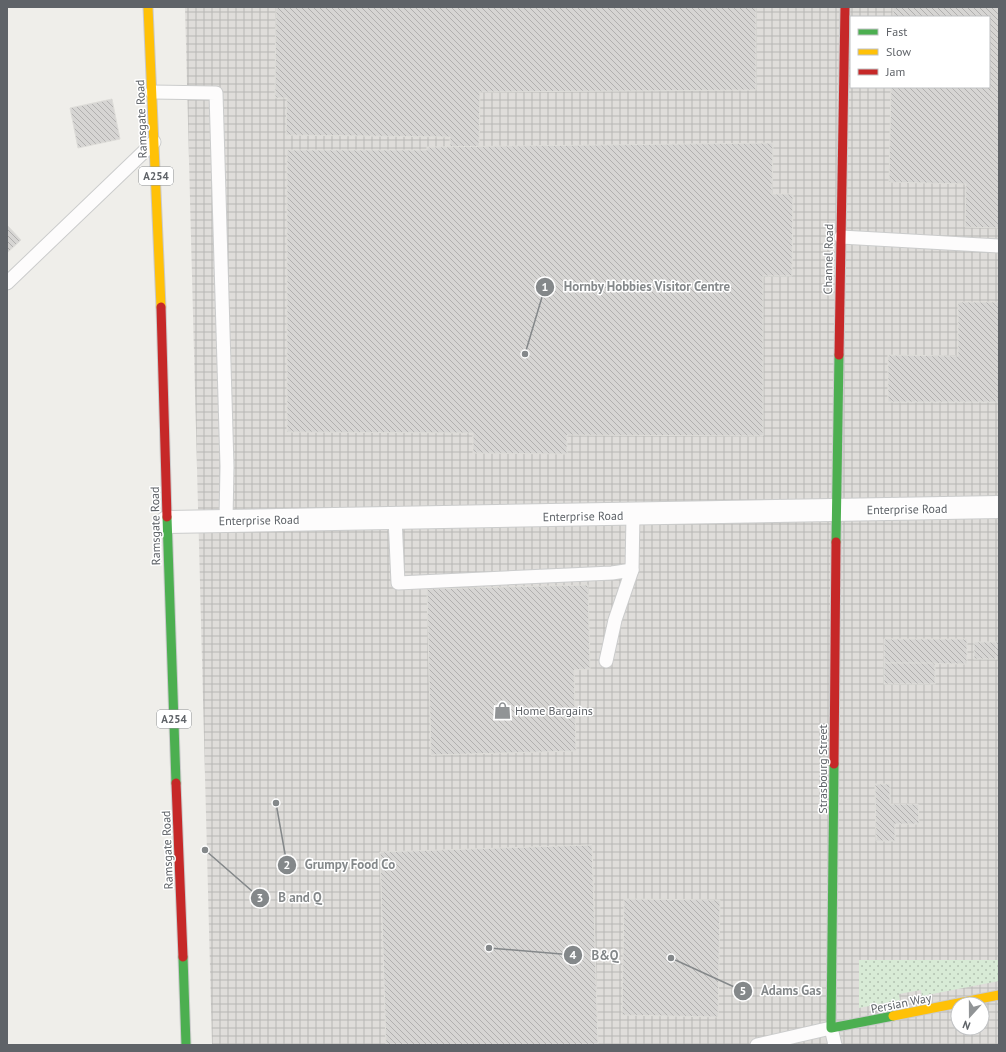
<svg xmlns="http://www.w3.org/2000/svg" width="1006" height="1052" font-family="'PT Sans',sans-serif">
	<defs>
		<pattern id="industrial-grid" width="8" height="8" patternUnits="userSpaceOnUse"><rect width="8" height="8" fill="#dfddda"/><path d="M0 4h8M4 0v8" fill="none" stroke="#b8b7b5"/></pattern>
		<pattern id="grass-dots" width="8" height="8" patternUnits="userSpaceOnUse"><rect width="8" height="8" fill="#d8ebd6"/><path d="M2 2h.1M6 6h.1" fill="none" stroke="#b2c2b1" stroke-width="1.8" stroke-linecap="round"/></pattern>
		<pattern id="building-back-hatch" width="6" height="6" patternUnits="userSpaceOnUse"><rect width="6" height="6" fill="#d6d5d3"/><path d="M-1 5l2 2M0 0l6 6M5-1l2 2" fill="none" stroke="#b1b0af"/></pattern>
	</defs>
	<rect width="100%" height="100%" fill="#efeeea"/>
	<!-- industrial -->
	<path fill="url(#industrial-grid)" fill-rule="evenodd" d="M185 7H999V1045H212ZM851 17H989V87H851ZM958 1004H982V1028H958Z"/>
	<!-- grass -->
	<path fill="url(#grass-dots)" d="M859 960H999V981L922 996 921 990 899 994 900 1000 859 1008Z"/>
	<!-- building -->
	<g fill="url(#building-back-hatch)" stroke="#deddd9">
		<path d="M276 7H756V90L480 92 479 147H450V137L286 135 287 98H275Z"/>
		<path d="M893 7H999V228L965 227 966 184 889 182 891 87H989V17H893Z"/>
		<path d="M112 99 120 139 78 148 70 108Z"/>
		<path d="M773 143 772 194H793L792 276H763V436L567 435V454L473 453V433L287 432V150H427V147Z"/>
		<path d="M7 225 21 240 7 253Z"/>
		<path d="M958 302H999V402H888V355L958 356Z"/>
		<path d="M588 585 590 669 574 670 576 751 431 755 427 589Z"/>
		<path d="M884 639H967V664L884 663Z"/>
		<rect x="974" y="642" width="25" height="17"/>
		<rect x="884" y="663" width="51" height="21"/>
		<path d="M875 784H890V804H918L919 824H895V841H876Z"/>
		<path d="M592 845 598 1045H386L380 852Z"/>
		<path d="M624 899 720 900 718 1017 622 1015Z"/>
	</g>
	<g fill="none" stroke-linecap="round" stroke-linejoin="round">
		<defs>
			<g id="lane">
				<path d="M152 92 216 93 227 466 226 520"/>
				<path d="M841 237 999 246"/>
				<path d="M7 283 154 142"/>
				<path d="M395 518 398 583 612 573 632 570"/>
				<path d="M606 661 615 620 632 570 633 515"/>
				<path d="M757 1045 831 1028 835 1045"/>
			</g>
			<path id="street" d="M167 522 999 507"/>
			<g id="fast">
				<path d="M167 517 176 783"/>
				<path d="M836 542 839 355"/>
				<path d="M834 764 831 1028 893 1016"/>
				<path d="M183 957 186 1045"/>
			</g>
			<g id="slow">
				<path d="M148 7 161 307"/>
				<path d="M893 1016 999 995"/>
			</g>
			<g id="jam">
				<path d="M161 307 167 517"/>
				<path d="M839 355 845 7"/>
				<path d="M834 764 836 542"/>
				<path d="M176 783 183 957"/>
			</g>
		</defs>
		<!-- lane casing -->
		<use href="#lane" stroke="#cbcccc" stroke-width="15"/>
		<!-- street casing -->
		<use href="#street" stroke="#cbcccc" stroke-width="24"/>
		<!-- fast casing -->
		<use href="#fast" stroke="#cacacb" stroke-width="11"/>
		<!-- slow casing -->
		<use href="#slow" stroke="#cacacb" stroke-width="11"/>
		<!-- jam casing -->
		<use href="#jam" stroke="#cacacb" stroke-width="11"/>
		<!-- lane -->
		<use href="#lane" stroke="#fdfcfc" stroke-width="13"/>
		<!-- street -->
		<use href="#street" stroke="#fdfcfc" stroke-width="22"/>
		<!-- fast -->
		<use href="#fast" stroke="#4caf50" stroke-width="9"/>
		<!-- slow -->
		<use href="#slow" stroke="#ffc107" stroke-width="9"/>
		<!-- jam -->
		<use href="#jam" stroke="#c62828" stroke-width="9"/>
	</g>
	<!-- icons -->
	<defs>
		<symbol id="shop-bare" viewBox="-9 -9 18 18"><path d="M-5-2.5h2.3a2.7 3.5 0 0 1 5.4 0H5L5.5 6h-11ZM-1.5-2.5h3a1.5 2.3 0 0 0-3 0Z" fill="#919496" stroke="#fff" stroke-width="2.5" paint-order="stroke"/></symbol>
	</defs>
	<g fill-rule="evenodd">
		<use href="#shop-bare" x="490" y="698" width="25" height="25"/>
	</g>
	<g text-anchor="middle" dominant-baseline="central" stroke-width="3" stroke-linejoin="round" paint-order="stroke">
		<!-- shield labels -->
		<g fill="#fff" stroke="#8f9295" stroke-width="1">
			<rect x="139" y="167" width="34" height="18" rx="3"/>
			<rect x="157" y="710" width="34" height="18" rx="3"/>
		</g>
		<g font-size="11" font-weight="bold" fill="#5f6368">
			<text x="156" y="176">A254</text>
			<text x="174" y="719">A254</text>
		</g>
		<!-- street labels -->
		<g font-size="12" fill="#5f6368" stroke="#fff">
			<text transform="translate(141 119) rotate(-92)">Ramsgate Road</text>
			<text transform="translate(828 259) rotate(-89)">Channel Road</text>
			<text transform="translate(907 509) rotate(-1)">Enterprise Road</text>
			<text transform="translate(583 516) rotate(-1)">Enterprise Road</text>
			<text transform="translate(259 520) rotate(-1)">Enterprise Road</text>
			<text transform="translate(155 526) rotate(-91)">Ramsgate Road</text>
			<text transform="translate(822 769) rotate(-90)">Strasbourg Street</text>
			<text transform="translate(167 850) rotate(-92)">Ramsgate Road</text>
			<text transform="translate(901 1003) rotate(-11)">Persian Way</text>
		</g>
		<!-- poi labels -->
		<g font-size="12" fill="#5f6368" stroke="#fff" text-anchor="start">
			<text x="515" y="710">Home Bargains</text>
		</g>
	</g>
	<!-- callouts -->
	<path fill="none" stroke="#84888a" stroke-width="1.5" d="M525 354L545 287M276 803L287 865M205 850L260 898M489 948L573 955M671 958L743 991"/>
	<g fill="#84888a" stroke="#fff" stroke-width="1.5">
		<circle cx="525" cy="354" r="4"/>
		<circle cx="276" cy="803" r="4"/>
		<circle cx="205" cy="850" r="4"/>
		<circle cx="489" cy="948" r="4"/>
		<circle cx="671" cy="958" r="4"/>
		<circle cx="545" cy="287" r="10"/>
		<circle cx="287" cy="865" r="10"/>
		<circle cx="260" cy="898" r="10"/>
		<circle cx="573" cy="955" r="10"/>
		<circle cx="743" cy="991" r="10"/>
	</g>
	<g font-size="12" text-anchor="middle" font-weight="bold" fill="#fff">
		<text x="545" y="291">1</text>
		<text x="287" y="869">2</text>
		<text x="260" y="902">3</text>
		<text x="573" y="959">4</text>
		<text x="743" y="995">5</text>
	</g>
	<g font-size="13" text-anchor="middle" font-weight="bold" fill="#84888a" stroke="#fff" stroke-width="3" stroke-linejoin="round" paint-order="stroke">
		<text x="647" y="291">Hornby Hobbies Visitor Centre</text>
		<text x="350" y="869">Grumpy Food Co</text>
		<text x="300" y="902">B and Q</text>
		<text x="605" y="960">B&amp;Q</text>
		<text x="791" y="995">Adams Gas</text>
	</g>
	<!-- border -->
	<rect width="1006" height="1052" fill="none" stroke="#5f6368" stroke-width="16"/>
	<!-- legend -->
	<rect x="850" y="16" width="140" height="72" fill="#ffffff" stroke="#bfc1c3"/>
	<rect x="858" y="29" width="20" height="6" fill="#4caf50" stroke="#bfc1c3"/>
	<text x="886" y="36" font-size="12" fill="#5f6368">Fast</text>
	<rect x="858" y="49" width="20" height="6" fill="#ffc107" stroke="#bfc1c3"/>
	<text x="886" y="56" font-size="12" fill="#5f6368">Slow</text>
	<rect x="858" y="69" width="20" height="6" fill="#c62828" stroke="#bfc1c3"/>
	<text x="886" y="76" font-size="12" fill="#5f6368">Jam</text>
	<!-- north arrow -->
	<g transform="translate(970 1016) rotate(201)"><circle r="19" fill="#ffffff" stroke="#bfc1c3"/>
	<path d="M0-3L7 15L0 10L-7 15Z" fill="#919496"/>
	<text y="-6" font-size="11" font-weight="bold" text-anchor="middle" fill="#5f6368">N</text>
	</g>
</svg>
